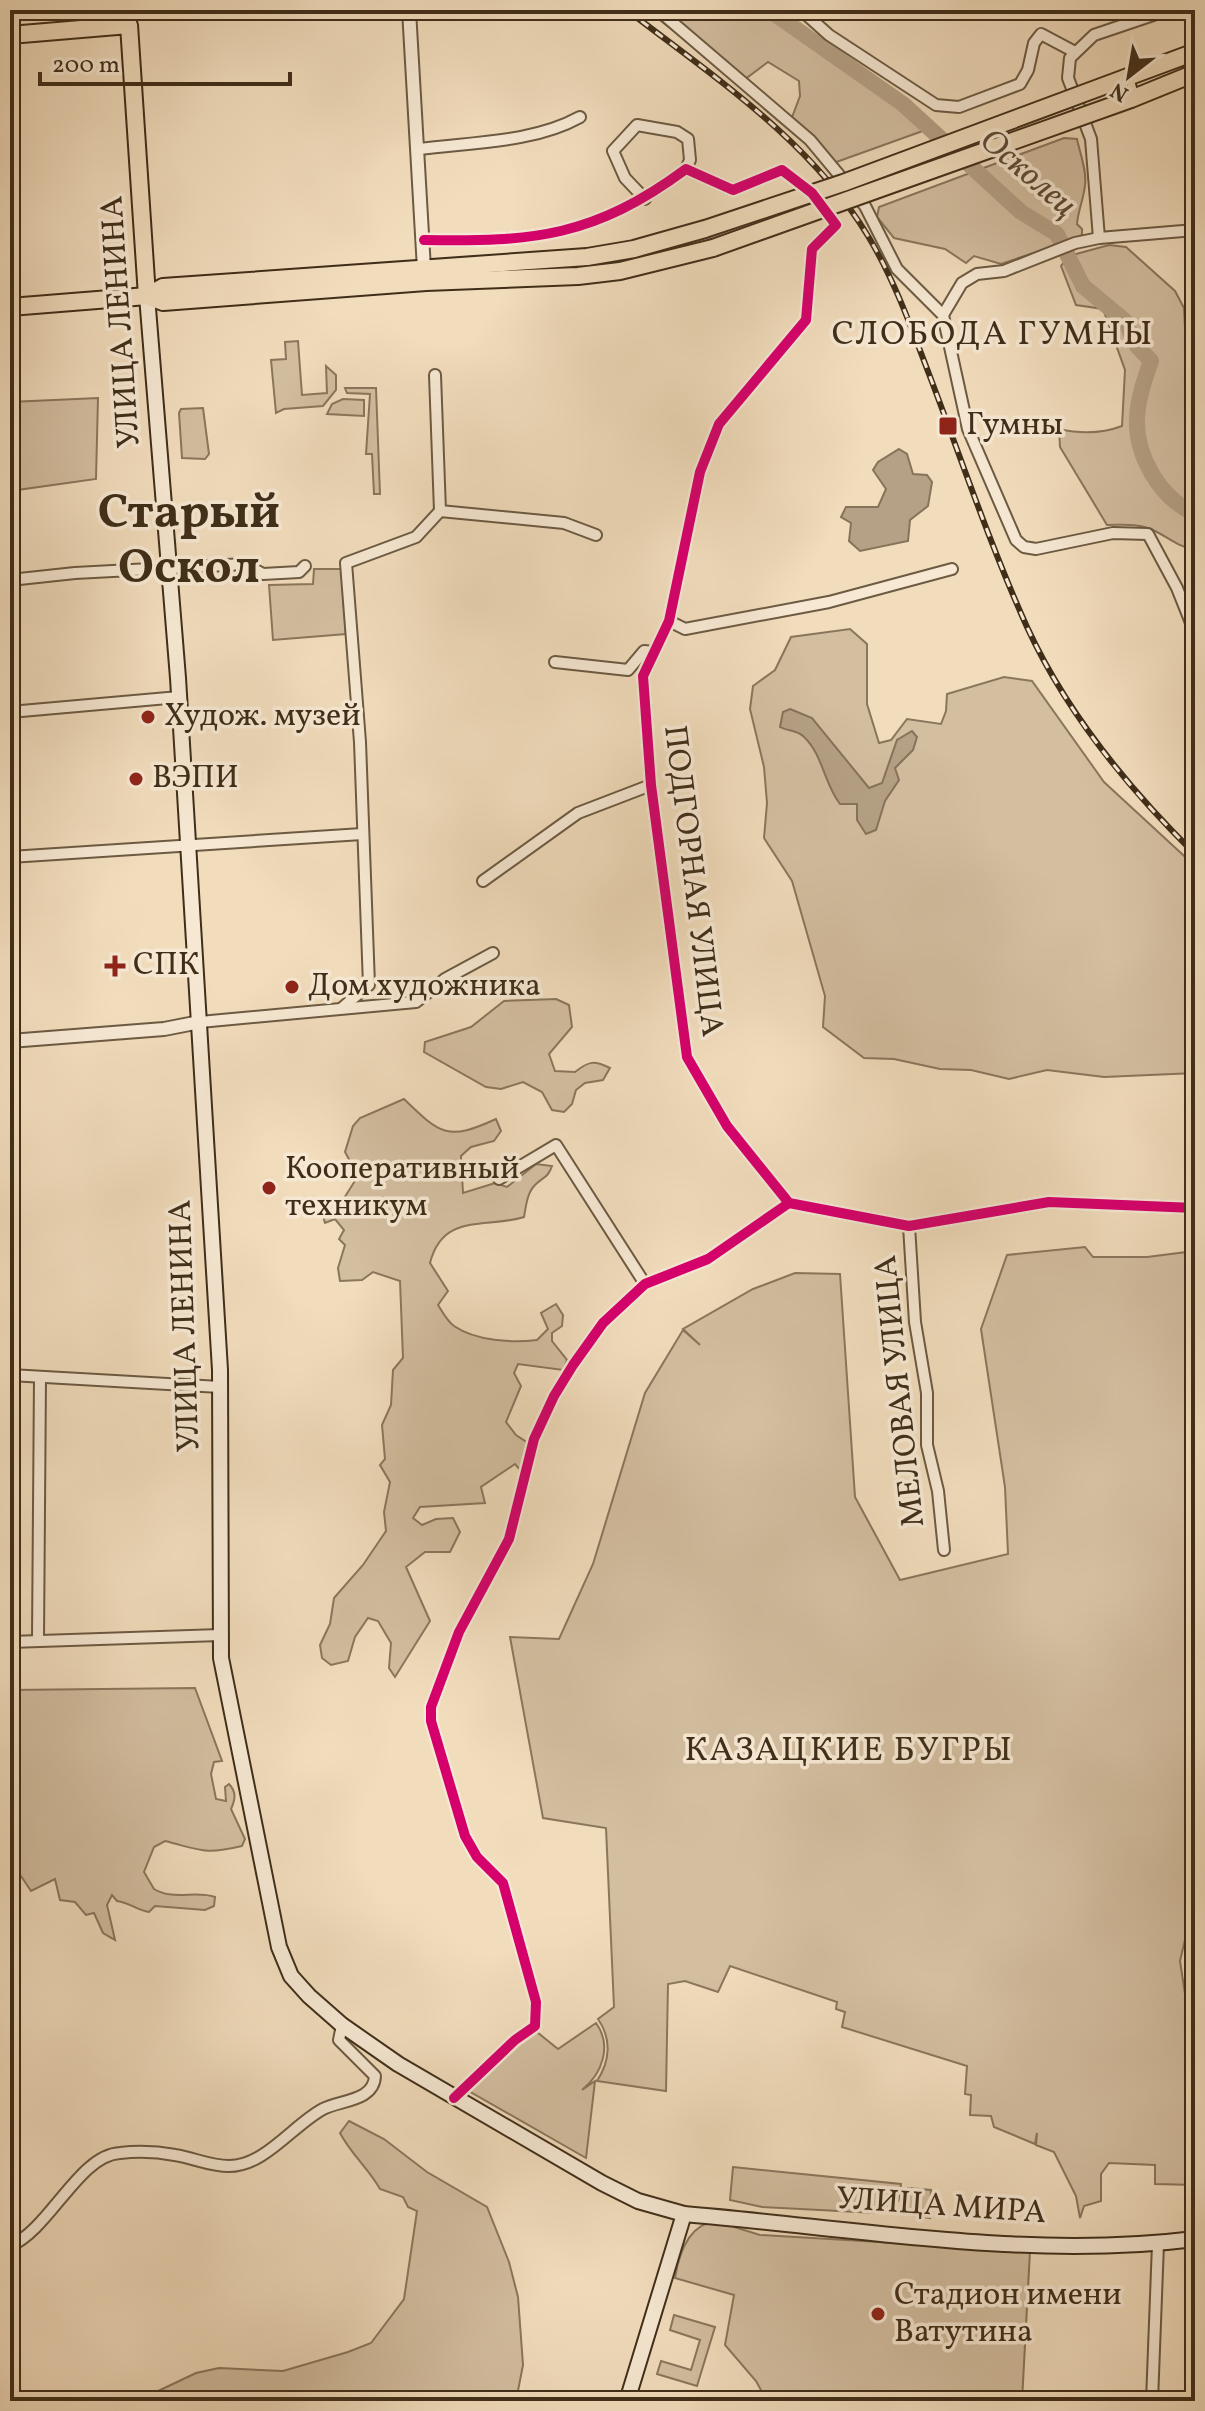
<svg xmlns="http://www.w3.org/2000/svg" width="1205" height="2411" font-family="Vollkorn,serif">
	<rect width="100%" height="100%" fill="#f1dcbc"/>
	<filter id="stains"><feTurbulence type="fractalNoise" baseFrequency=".0025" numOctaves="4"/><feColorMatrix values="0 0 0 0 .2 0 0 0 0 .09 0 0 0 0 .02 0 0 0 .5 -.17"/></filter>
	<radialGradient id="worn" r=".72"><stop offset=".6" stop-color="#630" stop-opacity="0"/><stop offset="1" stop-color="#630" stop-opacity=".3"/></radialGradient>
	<!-- green -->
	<g fill="#d3bea0" stroke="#8a765c" stroke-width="2">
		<path d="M647 10H782L842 61 910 103 931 128 828 165 791 120 800 96 799 81 768 62 740 83Z"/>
		<path d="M1064 138 1077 139C1080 154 1087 170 1085 185 1084 198 1078 210 1077 224L1082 229V235L1072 240 1001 264 974 256 966 263 945 249 894 238 877 217 879 207Z"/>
		<path d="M1109 245 1126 247 1175 291 1184 308 1186 347 1195 373V550C1174 545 1170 538 1153 530 1139 523 1122 525 1107 525L1060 447 1059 429C1081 434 1101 434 1122 426L1125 370 1103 309 1076 305 1061 266 1069 256Z"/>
		<path d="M298 341 302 395 327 393 326 366 336 375V390L323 406 284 409 276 413 271 360 286 359 285 342Z"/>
		<path d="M345 388H376L380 494H374L372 454H366L370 394 347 393Z"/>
		<path d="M98 398 96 479 10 491V402Z"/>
		<path d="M343 399 364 400V416L327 414 332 404Z"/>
		<path d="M203 408 209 454 205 459 182 458 179 413 181 409Z"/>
		<path d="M314 569H341L346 634 273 640 269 585 313 584Z"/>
		<path d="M850 629 867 644V704L879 743 891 740 907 719 941 724 946 711 947 694 1004 677 1032 681 1104 782 1195 866V1073L1104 1077 1047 1070 1009 1079 971 1070 940 1069 894 1059 864 1058 823 1027 825 996 792 881 764 838 767 803 764 767 750 709 753 686 775 670 791 637Z"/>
		<path d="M556 999 569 1005 572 1027 549 1054 555 1071 575 1072C589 1061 594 1060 610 1068L603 1080 585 1083 576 1090 572 1104 564 1112 552 1110 542 1092 523 1082 501 1089 486 1087 424 1052 425 1042 471 1027 504 1001Z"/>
		<path d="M404 1099C441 1135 448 1141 496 1119L501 1131 494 1141 471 1147 461 1156 463 1193 495 1183 507 1187 536 1164 552 1166C548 1178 543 1177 535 1185 527 1193 526 1206 524 1217 486 1229 443 1212 430 1263L448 1291 438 1305C442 1311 447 1321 454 1326 476 1341 512 1343 537 1340L548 1329 541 1313 556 1304 563 1315 562 1326 552 1333V1341L567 1360 563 1370 518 1364 514 1373 521 1386 506 1422 516 1435 531 1445 521 1471 515 1464 481 1487 485 1503 420 1507 413 1518 422 1525 436 1519 453 1518 460 1532 450 1552H425L406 1567 430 1621 395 1677 389 1668 391 1643 378 1621 368 1618 355 1637 348 1661 331 1665 322 1658 320 1645 330 1624 334 1598 363 1565 386 1531 384 1512 390 1482 380 1465 385 1459 382 1425 391 1405 393 1370 403 1358 400 1281 373 1272 362 1280 340 1281 338 1268 345 1245 339 1239 344 1230 335 1219 325 1223 323 1216 336 1211 358 1176 345 1152 353 1126 360 1118Z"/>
		<path d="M1085 1247 1093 1257H1147L1195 1251V1897L1180 1961 1191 2033 1195 2185 1155 2184V2165L1109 2163 1101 2174V2201L1084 2206 1080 2218 1076 2196 1054 2152 1036 2145 1037 2133 1035 2144 994 2127 991 2116 970 2115 971 2095 965 2094 967 2066 842 2027 845 2012 836 2009 837 2002 730 1966 718 1992 685 1981 668 1984 666 2091 597 2081C610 2061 612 2039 598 2019L614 2007 606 1828 543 1818 510 1637 559 1639 593 1564 645 1393 683 1330 700 1345 683 1329 753 1289 795 1273 840 1274 855 1497 900 1580 1008 1554 1005 1487 981 1329 1007 1255Z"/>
		<path d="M195 1688 222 1761 214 1762 211 1774 216 1799 226 1801 225 1787 229 1784C237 1792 235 1800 231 1809L245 1839 242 1846C204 1855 201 1850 165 1841L154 1847 144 1872 154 1889C174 1901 195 1890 215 1897L214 1906 205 1910 155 1906 149 1912C136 1910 131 1903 117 1901L112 1895 107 1905 115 1940 103 1933 94 1913 86 1915 75 1902 60 1900 55 1879 31 1891 21 1876 10 1873V1690Z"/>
		<path d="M596 2023C612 2045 603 2073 582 2090L595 2081 586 2158 467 2090 532 2028 558 2049Z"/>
		<path d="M349 2121 384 2139 427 2172 487 2207 509 2262 518 2297 523 2365 516 2401H137L196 2373 219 2368 283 2371 348 2352 371 2343 404 2299 417 2211 408 2207 403 2197 380 2189C368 2168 351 2154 340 2133Z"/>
		<path d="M733 2167 901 2184 899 2200 888 2213H877L762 2207 730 2200Z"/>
		<path d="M908 2188 931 2190 930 2218 912 2215 907 2208Z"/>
		<path d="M715 2221 760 2235 1030 2251 1022 2401H767L756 2381 725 2345 734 2295 675 2278C679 2253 688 2225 715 2221Z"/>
		<path d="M674 2315 715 2327 697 2386 657 2374 661 2361 691 2370 700 2340 670 2330Z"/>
	</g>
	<!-- water -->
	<g fill="#b5a185" stroke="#86735a" stroke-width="2">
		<path d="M899 449 907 454 913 474 927 475 932 482 928 506 910 520 908 541 860 551 849 541 851 523 841 517 846 507H878L886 489 873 470 878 462Z"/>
		<path d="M790 709 812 718 869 788 882 783 897 740 912 731 917 737 913 750 895 768 899 780 885 801 876 830 866 834 857 820V804H840C824 784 823 754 803 736 797 730 787 731 780 727L783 712Z"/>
	</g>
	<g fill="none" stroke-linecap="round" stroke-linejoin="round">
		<!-- river -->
		<path stroke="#b5a185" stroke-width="16" d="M769 10 903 104 1021 212 1057 234 1083 286 1125 321 1137 346 1151 361C1145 378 1138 398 1137 417 1135 456 1160 498 1195 514"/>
		<defs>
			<g id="minor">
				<path d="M658 10 810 140 865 206 897 269 943 315"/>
				<path d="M801 10 829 35 936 105 959 107 1020 84 1028 70 1034 43 1041 34 1073 51"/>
				<path d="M419 149C472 142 533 143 580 117"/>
				<path d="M645 199 625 178 613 151 637 125 677 132 688 139 690 160 686 169"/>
				<path d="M1195 230 1099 238 1075 243 1004 271 977 274 962 283 943 315 968 429 1016 540 1024 547 1036 549 1113 533 1148 534 1177 588 1195 633"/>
				<path d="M1099 238 1091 139 1068 78 1070 58 1094 35 1168 10"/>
				<path d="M424 240C534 242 594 237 686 169L733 190 782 170 812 193 836 225 812 249 806 320 719 424 700 472 669 621 643 676 651 785 687 1057 727 1126 789 1203 909 1226 1049 1202 1195 1208"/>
				<path d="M435 375 440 511"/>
				<path d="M10 580 75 573 245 564 263 574 299 572 305 566"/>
				<path d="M669 621 685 629 829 602 952 569"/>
				<path d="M555 662 628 670 644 651 653 652"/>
				<path d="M10 712 179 697"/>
				<path d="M10 857 362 834"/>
				<path d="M483 881 578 813 651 785"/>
				<path d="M343 1007 369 985 360 742 346 563 416 537 440 511 564 523 596 535"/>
				<path d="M200 1022 416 1002 445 979 493 953"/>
				<path d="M499 1179 556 1145 645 1284"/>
				<path d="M909 1226 915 1322 927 1393V1445L938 1491 944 1550"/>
				<path d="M10 1375 220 1387"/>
				<path d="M38 1640 40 1377"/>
				<path d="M10 1642 220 1635"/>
				<path d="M454 2098 515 2040 535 2026 536 2002 503 1883 477 1857 465 1836 431 1721V1707L459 1632 509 1539 534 1439 554 1396 573 1365 603 1323 645 1284 708 1259 789 1203"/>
				<path d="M10 2246C50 2229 79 2155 120 2153 137 2151 159 2152 175 2155 194 2158 210 2166 229 2166 265 2166 293 2125 323 2109 341 2100 374 2101 375 2076L339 2040 342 2025"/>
				<path d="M1152 2401 1158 2244"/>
			</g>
			<g id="tertiary">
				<path d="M409 10 424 269"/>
				<path d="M10 1041 164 1029 200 1022"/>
			</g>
			<g id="secondary">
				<path d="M147 296 178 678 220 1370 221 1658 279 1947 291 1976 309 1996 342 2025 398 2064 602 2183 638 2201 684 2214C853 2228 1026 2260 1195 2239"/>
				<path d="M627 2401 684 2214"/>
			</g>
			<g id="primary">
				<path d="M10 35 129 25 147 296"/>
				<path d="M1195 52 1125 78 1131 99 1195 73"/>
				<path d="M147 296 163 287 587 257 634 249 705 229"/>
				<path d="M10 307 147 296 163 302 426 282 578 276 620 271 713 248"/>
			</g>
		</defs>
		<!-- minor casing -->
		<use href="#minor" stroke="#6c5a42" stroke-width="14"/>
		<!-- tertiary casing -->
		<use href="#tertiary" stroke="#6c5a42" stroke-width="16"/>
		<!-- secondary casing -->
		<use href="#secondary" stroke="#402e19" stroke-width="18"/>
		<!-- primary casing -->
		<use href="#primary" stroke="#402e19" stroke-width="20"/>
		<!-- minor -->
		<use href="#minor" stroke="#f6e8d3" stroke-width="10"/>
		<!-- tertiary -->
		<use href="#tertiary" stroke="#f6e8d3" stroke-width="12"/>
		<!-- secondary -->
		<use href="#secondary" stroke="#f6e8d3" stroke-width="14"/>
		<!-- primary -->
		<use href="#primary" stroke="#f1dcbc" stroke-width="16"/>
		<defs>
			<path id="rail" d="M627 10C714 77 810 140 868 236 894 279 911 327 929 374 961 458 990 545 1027 627 1067 714 1128 788 1195 854"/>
		</defs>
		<!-- rail casing -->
		<use href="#rail" stroke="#402e19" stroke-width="6"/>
		<!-- rail -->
		<use href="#rail" stroke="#f6e8d3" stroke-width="3" stroke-dasharray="9" stroke-linecap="butt"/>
		<defs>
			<g id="primary-bridge">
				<path d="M705 229 843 183 1125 78"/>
				<path d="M713 248 1131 99"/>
			</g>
		</defs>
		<!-- primary-bridge casing -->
		<use href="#primary-bridge" stroke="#402e19" stroke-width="20" stroke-linecap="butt"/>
		<!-- primary-bridge -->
		<use href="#primary-bridge" stroke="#f1dcbc" stroke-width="16"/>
		<defs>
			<g id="cycleway">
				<path d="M424 240C534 242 594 237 686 169L733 190 782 170 812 193 836 225 812 249 806 320 719 424 700 472 669 621 643 676 651 785 687 1057 727 1126 789 1203 909 1226 1049 1202 1195 1208"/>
				<path d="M454 2098 515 2040 535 2026 536 2002 503 1883 477 1857 465 1836 431 1721V1707L459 1632 509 1539 534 1439 554 1396 573 1365 603 1323 645 1284 708 1259 789 1203"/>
			</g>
		</defs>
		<!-- cycleway casing -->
		<use href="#cycleway" stroke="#f6e8d3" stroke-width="15"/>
		<!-- cycleway -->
		<use href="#cycleway" stroke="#d6006c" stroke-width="10"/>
	</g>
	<!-- markers -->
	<g fill="#8f2418" stroke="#f6e8d3" stroke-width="3">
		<rect x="938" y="416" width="20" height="20" rx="4"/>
		<circle cx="148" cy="717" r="8"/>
		<circle cx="136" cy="779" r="8"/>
		<path d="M111 954h8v8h8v8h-8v8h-8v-8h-8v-8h8z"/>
		<circle cx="292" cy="987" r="8"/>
		<circle cx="269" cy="1188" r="8"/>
		<circle cx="878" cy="2314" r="8"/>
	</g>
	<g text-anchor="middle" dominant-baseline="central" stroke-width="7" stroke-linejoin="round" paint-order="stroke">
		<!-- street labels -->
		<g font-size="32" fill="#402e19" stroke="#f6e8d3">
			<text transform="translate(122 322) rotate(-94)">УЛИЦА ЛЕНИНА</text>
			<text transform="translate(692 881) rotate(83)">ПОДГОРНАЯ УЛИЦА</text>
			<text transform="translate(186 1326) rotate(-92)">УЛИЦА ЛЕНИНА</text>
			<text transform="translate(901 1391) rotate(-96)">МЕЛОВАЯ УЛИЦА</text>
			<text transform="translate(941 2207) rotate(4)">УЛИЦА МИРА</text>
		</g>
		<!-- poi labels -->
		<g font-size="32" fill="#402e19" stroke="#f6e8d3" text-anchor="start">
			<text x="966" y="426">Гумны</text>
			<text x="164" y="717">Худож. музей</text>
			<text x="152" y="779">ВЭПИ</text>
			<text x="133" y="966">СПК</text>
			<text x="308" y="987">Дом художника</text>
			<text x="285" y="1170">Кооперативный<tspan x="285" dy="37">техникум</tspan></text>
			<text x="894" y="2296">Стадион имени<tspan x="894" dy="37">Ватутина</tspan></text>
		</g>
		<!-- water labels -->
		<g font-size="34" font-style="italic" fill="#5d4b34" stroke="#f6e8d3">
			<text transform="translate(1027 174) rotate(41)">Осколец</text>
		</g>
		<!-- neighbourhood labels -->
		<g font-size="34" letter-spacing="2" fill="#402e19" stroke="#f6e8d3">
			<text x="993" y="335">СЛОБОДА ГУМНЫ</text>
			<text x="849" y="1751">КАЗАЦКИЕ БУГРЫ</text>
		</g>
		<!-- town labels -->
		<g font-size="48" font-weight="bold" fill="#402e19" stroke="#f6e8d3">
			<text x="189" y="514">Старый<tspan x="189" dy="55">Оскол</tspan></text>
		</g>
	</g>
	<!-- margin -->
	<rect width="1205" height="2411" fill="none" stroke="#f1dcbc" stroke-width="40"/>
	<rect x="12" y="12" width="1181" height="2387" fill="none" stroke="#402e19" stroke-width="4"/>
	<rect x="20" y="20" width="1165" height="2371" fill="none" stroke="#402e19" stroke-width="2"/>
	<!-- north arrow -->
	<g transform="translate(1129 76) rotate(211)" stroke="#f6e8d3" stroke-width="6" paint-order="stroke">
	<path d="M0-6L14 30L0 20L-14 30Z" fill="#402e19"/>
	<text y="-12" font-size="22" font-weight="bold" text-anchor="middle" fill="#402e19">N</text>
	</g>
	<!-- scale -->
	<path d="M40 72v12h250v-12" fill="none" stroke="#402e19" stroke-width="4"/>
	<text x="52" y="72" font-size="24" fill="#402e19" stroke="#f6e8d3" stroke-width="6" paint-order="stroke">200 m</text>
	<rect width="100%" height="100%" filter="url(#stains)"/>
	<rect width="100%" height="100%" fill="url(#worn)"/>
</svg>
